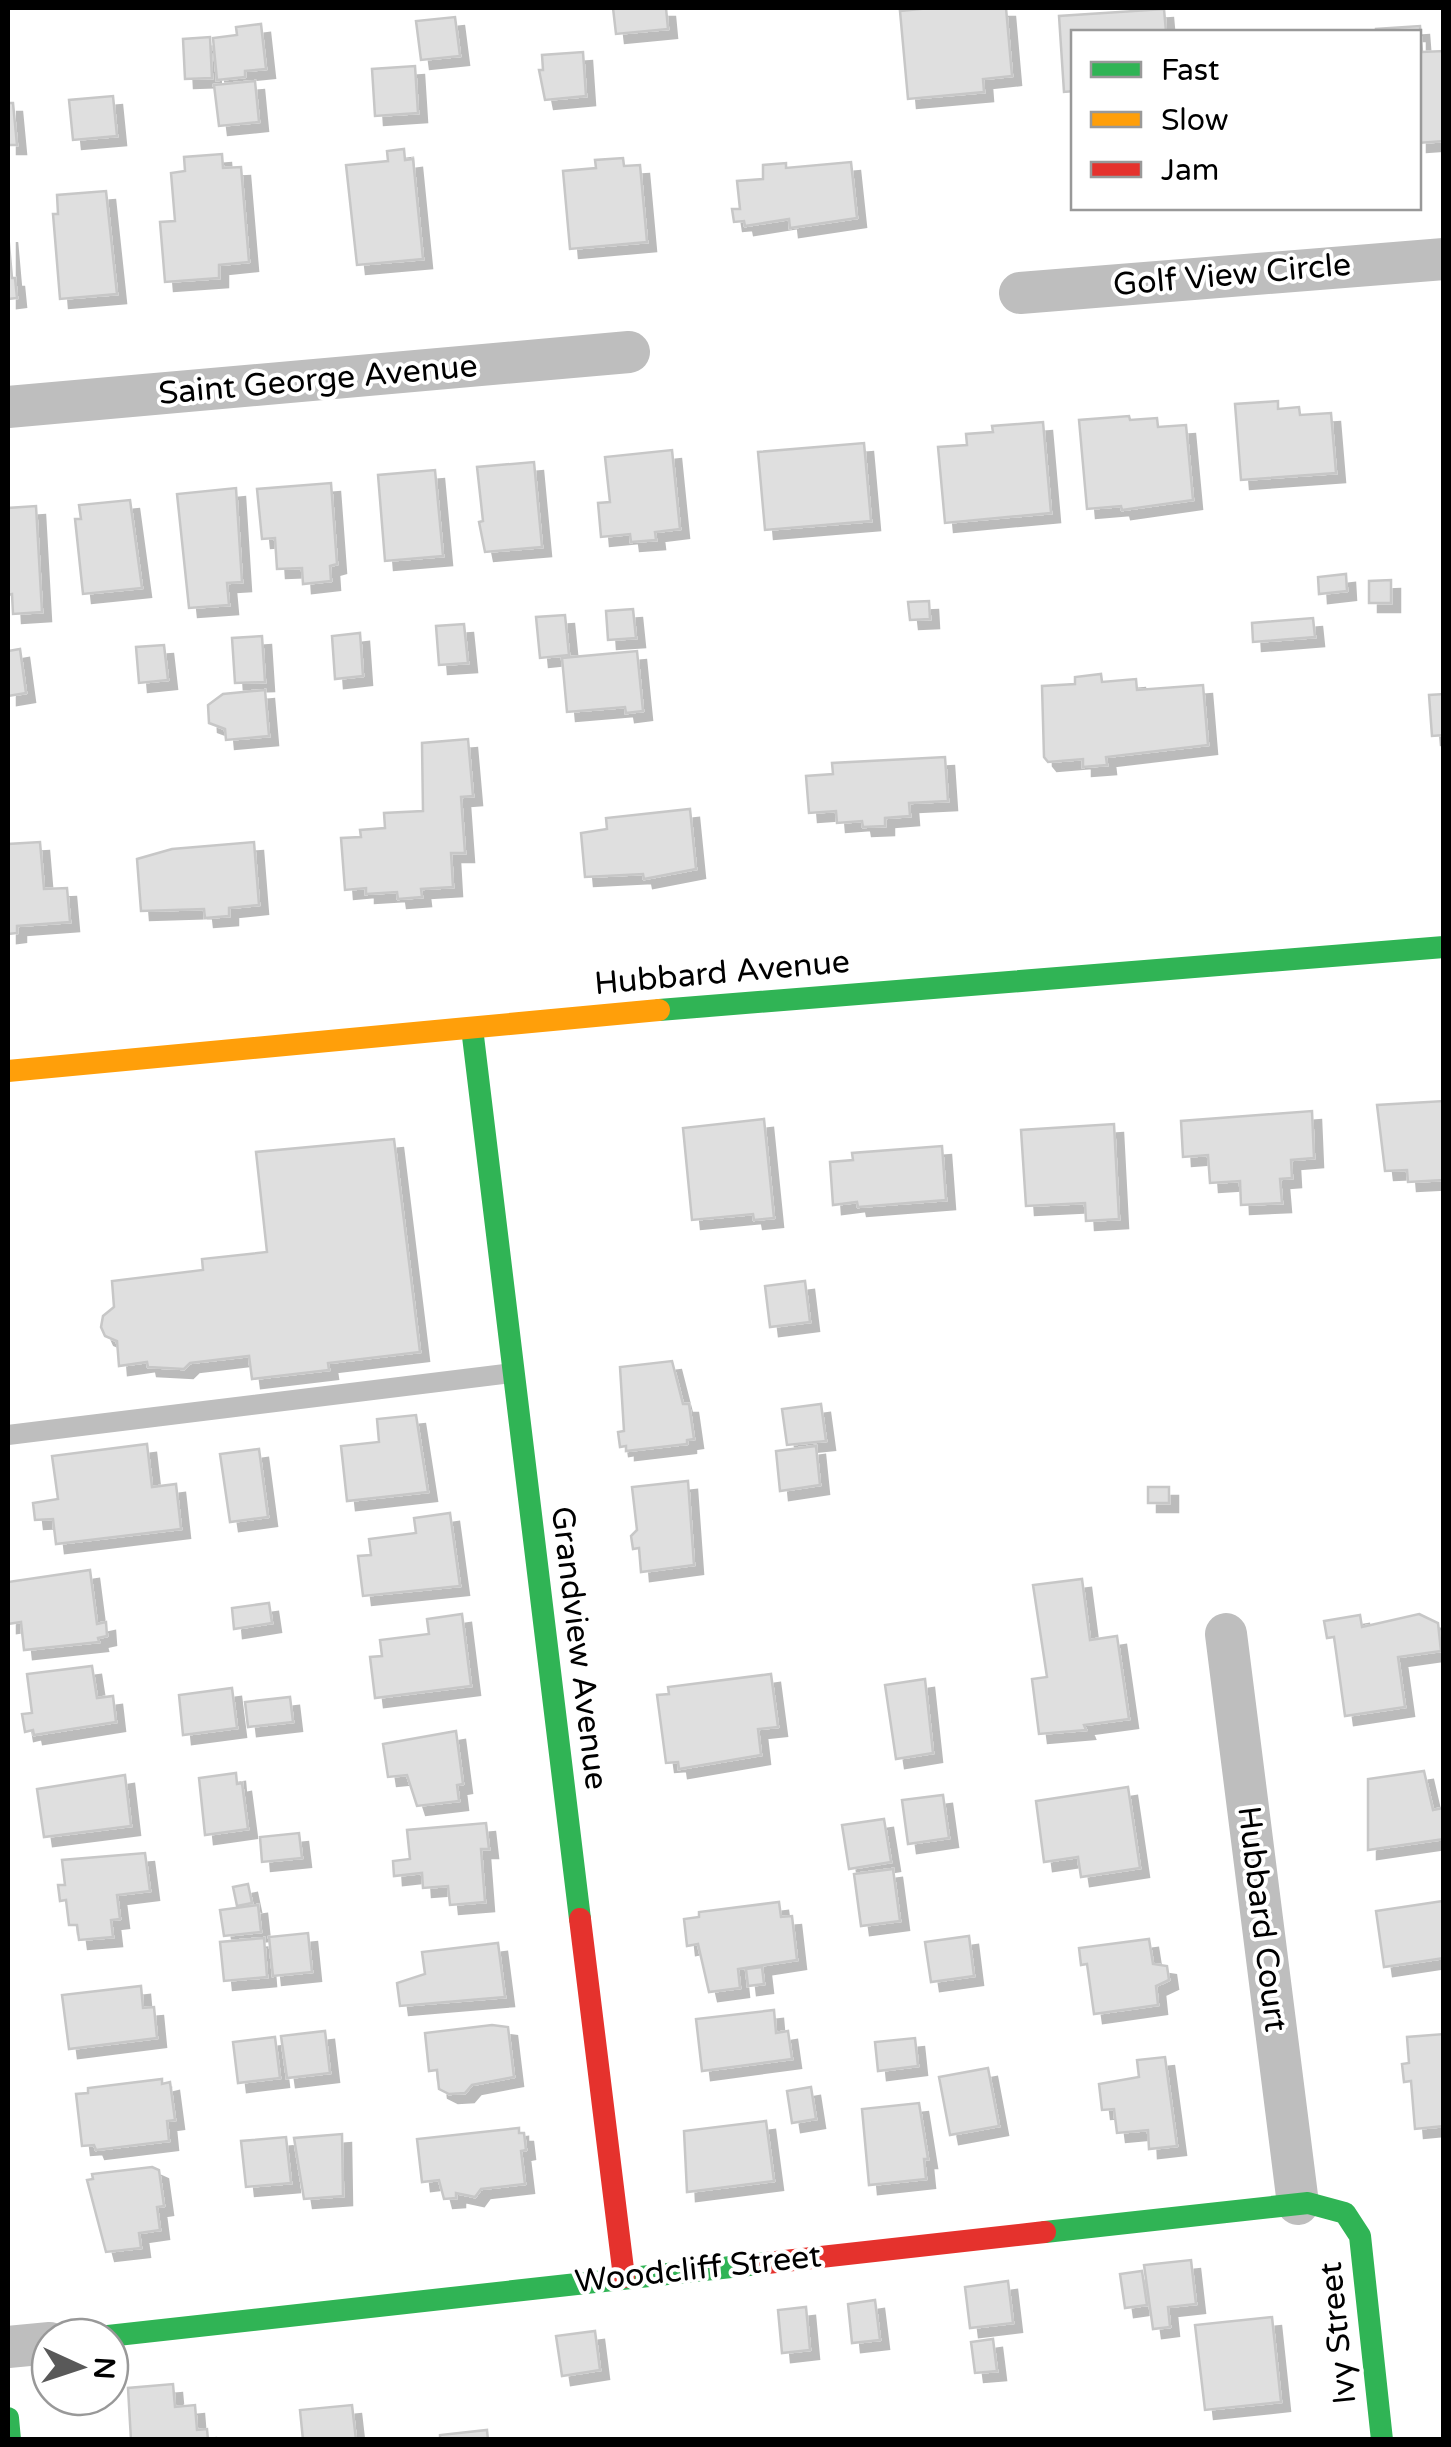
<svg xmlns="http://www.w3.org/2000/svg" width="1451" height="2447" font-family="'Varela Round',sans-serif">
	<defs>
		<filter id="shadow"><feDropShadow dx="9" dy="9" stdDeviation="0" flood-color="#0004"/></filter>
	</defs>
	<rect width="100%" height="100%" fill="#fff"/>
	<!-- building -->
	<g fill="#dfdfdf" stroke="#c7c7c7" stroke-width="2.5" filter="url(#shadow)">
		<path d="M613 8H666L668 29 616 34Z"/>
		<path d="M930 8H1006L1012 76 983 79 984 92 908 99 900 11Z"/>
		<path d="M1164 9 1166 32H1074V91L1064 92 1059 16Z"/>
		<path d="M455 17 460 56 421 60 416 21Z"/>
		<path d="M261 24 266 69 245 71V77L217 80 213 38 237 35 236 27Z"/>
		<path d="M1420 26 1422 52 1444 51V141L1418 143V32H1376V29Z"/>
		<path d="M210 37 212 78 185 79 183 39Z"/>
		<path d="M583 52 586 96 545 100 539 70H543L542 55Z"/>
		<path d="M415 66 418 113 375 116 372 69Z"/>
		<path d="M255 81 259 122 219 126 214 85Z"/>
		<path d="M113 96 117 136 73 140 69 100Z"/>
		<path d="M8 103H13L17 145H8Z"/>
		<path d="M404 149 405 160 413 159 423 259 357 265 346 165 388 161 387 151Z"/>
		<path d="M222 154 223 168 241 167 249 262 219 265V278L165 282 160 222 175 221 171 173 185 171 184 157Z"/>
		<path d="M623 158 624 166 640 165 647 242 570 249 563 171 596 168 595 160Z"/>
		<path d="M851 162 857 218 790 228 789 219 745 226 744 221 734 222 732 209H740L737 181 763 179V165L786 163V168Z"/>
		<path d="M106 191 117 294 60 299 53 214H58L57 195Z"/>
		<path d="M8 233 12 278H15L17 298 8 299Z"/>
		<path d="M1278 401V409L1299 407 1300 415 1331 413 1336 473 1241 480 1235 404Z"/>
		<path d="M1129 416 1130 420 1157 418 1158 427 1186 425 1193 500 1122 510 1121 506 1087 509 1079 420Z"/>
		<path d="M1043 422 1051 513 945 523 938 447 967 445 966 434 993 432 992 426Z"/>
		<path d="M864 443 871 521 765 530 758 452Z"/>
		<path d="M672 450 680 529 655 532 656 540 631 542 630 534 601 537 598 503 610 502 605 457Z"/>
		<path d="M534 462 542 547 485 552 479 522 483 521 477 467Z"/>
		<path d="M435 470 443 556 385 561 378 475Z"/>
		<path d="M331 483 337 564 330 566 331 581 303 584 302 568 277 569 275 538 262 539 257 489Z"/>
		<path d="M236 488 242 582 227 583 229 605 189 608 177 494Z"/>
		<path d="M130 500 142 588 83 594 75 519H81L79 505Z"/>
		<path d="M36 506 42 612 13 614 12 594 8 595V508Z"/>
		<path d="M1346 574 1347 591 1319 594 1318 577Z"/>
		<path d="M1391 580V603H1369V581Z"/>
		<path d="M929 601 930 619 910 620 908 602Z"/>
		<path d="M633 609 636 638 608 640 606 611Z"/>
		<path d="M565 615 569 655 540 658 536 617Z"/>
		<path d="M1313 618 1315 637 1253 642 1252 623Z"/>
		<path d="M464 624 468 663 439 665 436 626Z"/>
		<path d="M360 633 363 676 335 679 332 636Z"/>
		<path d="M262 636 265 682 235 683 232 638Z"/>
		<path d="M164 645 168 680 139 683 136 647Z"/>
		<path d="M20 649 26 693 8 696V651Z"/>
		<path d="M637 651 643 711 626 713 625 707 567 712 562 658Z"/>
		<path d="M1101 674 1102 682 1136 679 1137 690 1203 685 1208 745 1106 757 1107 765 1083 767V759L1048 762 1044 757 1042 686 1075 684V677Z"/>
		<path d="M265 690 269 736 226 740 225 729 209 723 208 705 223 694Z"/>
		<path d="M1444 694V735L1432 736 1429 695Z"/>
		<path d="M468 739 473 796 461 797 465 853H451L453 887 421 889 422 897 398 899 397 892 366 894V888L345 890 341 838 361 837 360 830 385 828 384 813 423 811 422 743Z"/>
		<path d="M945 757 948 801 909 803 910 816 885 818V826L863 827 862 821 837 823 836 811 809 813 806 776 833 774 832 763Z"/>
		<path d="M690 809 696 869 644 879 643 874 585 877 581 833 607 829 606 818Z"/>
		<path d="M40 842 44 889 67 888 70 922 17 926V933L8 934V844Z"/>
		<path d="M254 842 259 905 229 908V916L205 918 204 909 141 911 137 859 172 849Z"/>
		<path d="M1444 1101V1180L1408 1182 1407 1170 1385 1171 1377 1105Z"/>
		<path d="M1312 1111 1314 1158 1291 1160 1292 1178 1280 1179 1282 1203 1241 1205 1240 1181 1210 1183 1208 1155 1183 1157 1181 1121Z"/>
		<path d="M764 1119 774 1218 754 1220 753 1214 692 1220 683 1128Z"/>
		<path d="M1114 1124 1119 1219 1086 1221 1085 1203 1026 1206 1021 1130Z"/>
		<path d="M394 1139 420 1352 328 1363 329 1370 252 1379 249 1356 190 1363 184 1369 148 1367 147 1362 119 1366 117 1341 105 1336 101 1327 103 1316 114 1307 112 1281 203 1270 202 1259 267 1252 256 1152Z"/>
		<path d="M942 1146 946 1200 858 1207 857 1202 833 1205 830 1162 853 1160 852 1153Z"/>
		<path d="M805 1281 810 1322 770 1327 765 1286Z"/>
		<path d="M672 1361 683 1404H689L694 1439 687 1440V1444L626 1451V1446L620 1447 618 1432 624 1431 620 1367Z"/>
		<path d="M821 1404 826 1441 787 1445 782 1409Z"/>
		<path d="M416 1415 428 1492 347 1501 341 1446 379 1442 377 1419Z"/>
		<path d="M147 1444 152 1487 176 1484 181 1529 56 1544 53 1519 35 1520 33 1503 58 1499 52 1456Z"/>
		<path d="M816 1446 820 1485 780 1491 776 1451Z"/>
		<path d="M259 1449 268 1517 230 1522 220 1454Z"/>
		<path d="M688 1481 694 1565 641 1572 639 1548 633 1549 631 1536 637 1530 632 1487Z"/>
		<rect x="1148" y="1487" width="21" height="16"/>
		<path d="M450 1513 460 1586 363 1596 358 1556 371 1555 369 1539 416 1533 414 1518Z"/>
		<path d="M90 1570 97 1624 106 1622 107 1636 98 1638 99 1642 24 1650 21 1622 8 1624V1582Z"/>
		<path d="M1082 1579 1090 1640 1117 1636 1129 1719 1084 1725 1086 1730 1039 1734 1032 1679 1047 1677 1033 1585Z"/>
		<path d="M269 1603 272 1623 234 1629 232 1608Z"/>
		<path d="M462 1614 471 1686 375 1698 370 1657 382 1656 380 1640 429 1634 427 1619Z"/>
		<path d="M1419 1614 1438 1623 1441 1651 1398 1657 1405 1707 1345 1716 1334 1637 1327 1638 1324 1621 1360 1615 1362 1627Z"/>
		<path d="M92 1666 97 1698 113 1696 116 1722 34 1735 33 1730 25 1732 22 1714 32 1713 27 1674Z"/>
		<path d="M771 1674 778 1727 758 1729 761 1755 679 1769 678 1762 666 1763 657 1695 669 1694 668 1687Z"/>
		<path d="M925 1679 933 1753 896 1759 885 1685Z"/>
		<path d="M232 1688 237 1728 183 1735 179 1695Z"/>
		<path d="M290 1697 293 1722 248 1727 245 1702Z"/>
		<path d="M456 1731 463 1784 457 1785 459 1801 417 1806 407 1775 388 1777 383 1744Z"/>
		<path d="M1424 1771 1433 1810 1443 1808 1444 1839 1368 1850V1779Z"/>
		<path d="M236 1773 237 1784 242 1783 248 1829 205 1835 199 1778Z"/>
		<path d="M125 1775 131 1826 44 1837 37 1789Z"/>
		<path d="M1128 1787 1140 1868 1081 1877 1078 1857 1044 1862 1036 1801Z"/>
		<path d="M943 1795 949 1838 908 1844 902 1800Z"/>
		<path d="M884 1819 891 1862 849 1869 842 1825Z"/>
		<path d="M486 1823 489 1849H481L485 1902 450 1905 448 1886 423 1888 422 1873 394 1876 393 1861 410 1859 407 1830Z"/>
		<path d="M299 1833 302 1858 262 1862 260 1837Z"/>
		<path d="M145 1853 150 1891 117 1895 120 1919 111 1920 113 1937 79 1940 77 1925H69L66 1900 60 1901 58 1885H65L62 1860Z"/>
		<path d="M893 1869 900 1921 861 1926 854 1874Z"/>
		<path d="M248 1884 252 1903 237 1906 233 1887Z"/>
		<path d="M1443 1901 1444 1958 1384 1967 1376 1911Z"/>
		<path d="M779 1902 781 1917 792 1916 797 1960 738 1969 740 1988 709 1992 698 1944 687 1946 684 1919 699 1917V1912Z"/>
		<path d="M258 1905 261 1932 224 1936 220 1910Z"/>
		<path d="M308 1933 312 1972 273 1976 269 1937Z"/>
		<path d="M969 1936 974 1976 931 1982 925 1942Z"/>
		<path d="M264 1938 267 1977 224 1981 220 1942Z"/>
		<path d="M1149 1939 1153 1964 1167 1966 1169 1980 1156 1986 1158 2005 1094 2014 1087 1964 1081 1965 1079 1948Z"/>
		<path d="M498 1943 505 1997 400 2006 397 1983 425 1974 422 1952Z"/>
		<path d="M762 1967 764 1984 748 1986 746 1969Z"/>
		<path d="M141 1986 143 2008 154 2007 157 2038 69 2049 62 1995Z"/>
		<path d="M774 2010 776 2033 788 2031 792 2059 702 2071 696 2019Z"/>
		<path d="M492 2025 508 2027 514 2077 472 2085 465 2093 449 2094 439 2089 437 2070 429 2071 425 2033Z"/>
		<path d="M325 2031 330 2073 287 2078 281 2036Z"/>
		<path d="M1444 2034V2126L1415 2129 1411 2081 1404 2082 1402 2064 1409 2063 1407 2037Z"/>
		<path d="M275 2037 280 2078 238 2083 233 2042Z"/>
		<path d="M915 2038 918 2066 878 2071 875 2042Z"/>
		<path d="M1165 2057 1177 2146 1149 2149 1148 2130 1117 2133 1114 2109 1102 2110 1099 2084 1139 2077 1137 2060Z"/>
		<path d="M988 2068 999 2126 950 2135 939 2077Z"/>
		<path d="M162 2079V2084L170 2082 175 2120 167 2121 169 2141 96 2150 94 2145 82 2146 76 2094 88 2093V2088Z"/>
		<path d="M811 2087 816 2119 792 2123 787 2091Z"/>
		<path d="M919 2103 928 2159H924L926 2179 869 2185 862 2109Z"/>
		<path d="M766 2121 774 2181 687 2192 684 2131Z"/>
		<path d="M519 2128V2133H524L526 2150 521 2151 525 2184 481 2189 475 2197 456 2193V2198L444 2199 439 2180 422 2182 417 2139Z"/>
		<path d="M342 2134 343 2196 304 2199 294 2138Z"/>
		<path d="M286 2137 291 2183 246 2187 241 2141Z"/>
		<path d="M152 2167 159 2170 164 2206 157 2207 160 2230 139 2233 141 2248 106 2252 87 2180 93 2179 92 2174Z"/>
		<path d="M1191 2260 1196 2304 1168 2307 1170 2327 1153 2329 1144 2265Z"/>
		<path d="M1142 2271 1147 2305 1125 2308 1120 2274Z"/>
		<path d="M1008 2281 1013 2323 970 2328 965 2287Z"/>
		<path d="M875 2300 880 2340 852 2343 848 2304Z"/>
		<path d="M806 2307 810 2350 782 2353 778 2310Z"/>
		<path d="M1272 2317 1281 2402 1205 2410 1195 2325Z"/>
		<path d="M595 2331 600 2370 562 2376 556 2336Z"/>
		<path d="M993 2339 997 2371 975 2373 971 2342Z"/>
		<path d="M173 2384 175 2407 195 2405 197 2430 207 2429 208 2440H131L128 2388Z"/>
		<path d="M352 2405 356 2440H303L300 2410Z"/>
		<path d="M487 2430 488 2440H440V2435Z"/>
	</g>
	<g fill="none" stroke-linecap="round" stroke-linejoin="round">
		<!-- lane -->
		<path stroke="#bebebe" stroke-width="20" d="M8 1435 512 1373"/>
		<!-- street -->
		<g stroke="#bebebe" stroke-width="42">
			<path d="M1020 293 1444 259"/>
			<path d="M8 407 629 352"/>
			<path d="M1226 1634 1298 2204"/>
			<path d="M8 2347 50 2343"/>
		</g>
		<!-- fast -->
		<g stroke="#30b455" stroke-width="22">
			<path d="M659 1010 1444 947"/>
			<path d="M472 1028 580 1919"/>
			<path d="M1045 2232 1308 2203 1345 2213 1360 2236 1382 2440"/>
			<path d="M99 2337 767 2263"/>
			<path d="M8 2418 10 2440"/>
		</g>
		<!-- slow -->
		<path stroke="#ff9f0a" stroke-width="22" d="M8 1071 659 1010"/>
		<!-- jam -->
		<g stroke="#e5322d" stroke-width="22">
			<path d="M580 1919 624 2277"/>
			<path d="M767 2263 1045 2232"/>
		</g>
	</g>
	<g text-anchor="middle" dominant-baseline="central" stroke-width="8" stroke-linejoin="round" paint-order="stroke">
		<!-- street labels -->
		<g font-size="32" fill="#000" stroke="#fff">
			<text transform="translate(1232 275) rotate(-5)">Golf View Circle</text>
			<text transform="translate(318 380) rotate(-5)">Saint George Avenue</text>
			<text transform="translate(722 973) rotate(-5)">Hubbard Avenue</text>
			<text transform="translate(579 1648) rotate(83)">Grandview Avenue</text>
			<text transform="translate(1262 1919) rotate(83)">Hubbard Court</text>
			<text transform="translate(698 2269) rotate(-6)">Woodcliff Street</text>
			<text transform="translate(1338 2333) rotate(-96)">Ivy Street</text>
		</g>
	</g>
	<!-- border -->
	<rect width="1451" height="2447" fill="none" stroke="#000000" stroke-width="20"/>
	<!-- legend -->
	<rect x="1071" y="30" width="350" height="180" fill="#ffffff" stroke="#999999" stroke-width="2.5"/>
	<rect x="1091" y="62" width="50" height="15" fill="#30b455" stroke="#999999" stroke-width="2.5"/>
	<text x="1161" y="80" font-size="30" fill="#000000">Fast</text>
	<rect x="1091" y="112" width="50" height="15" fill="#ff9f0a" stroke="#999999" stroke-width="2.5"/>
	<text x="1161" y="130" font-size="30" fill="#000000">Slow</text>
	<rect x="1091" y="162" width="50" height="15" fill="#e5322d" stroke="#999999" stroke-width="2.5"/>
	<text x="1161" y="180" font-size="30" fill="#000000">Jam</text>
	<!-- north arrow -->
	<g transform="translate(80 2367) rotate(93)"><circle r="48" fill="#ffffff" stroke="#999999" stroke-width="2.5"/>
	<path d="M0-8L18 38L0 25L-18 38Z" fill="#595959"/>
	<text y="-15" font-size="28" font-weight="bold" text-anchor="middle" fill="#000000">N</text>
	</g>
</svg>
